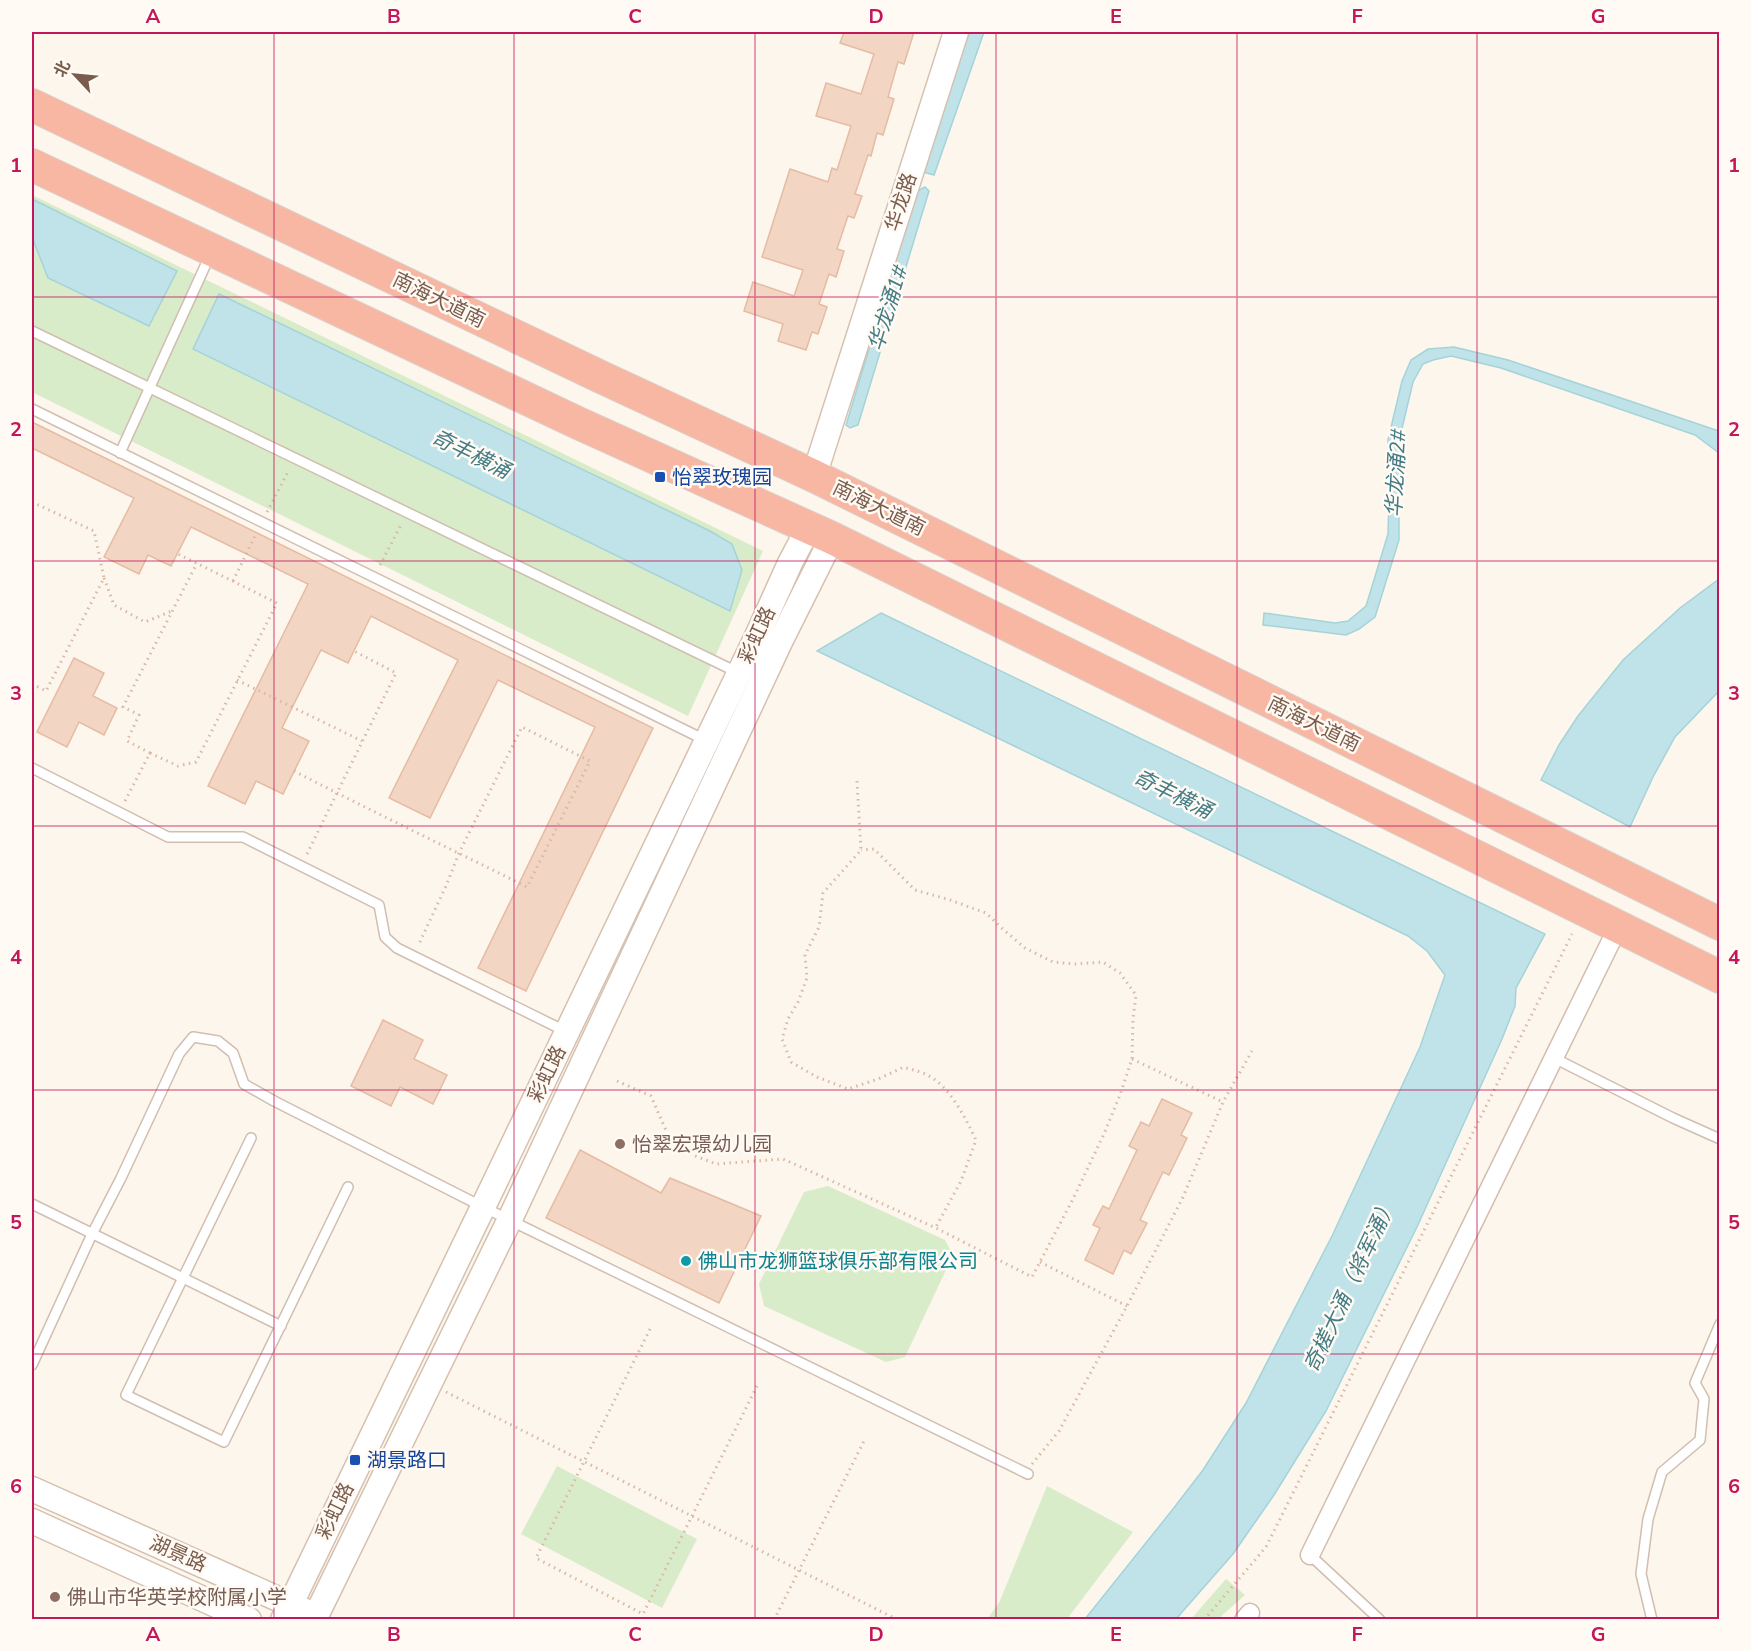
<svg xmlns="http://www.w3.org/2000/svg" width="1751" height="1651" font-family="'Nunito Sans','Noto Sans SC',sans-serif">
	<rect width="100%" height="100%" fill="#fdf6ec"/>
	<!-- green -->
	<g fill="#d8ecc9">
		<path d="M32 195 763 551 688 716 32 392Z"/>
		<path d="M828 1186 945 1240 953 1255 905 1357 886 1362 764 1306 759 1284 804 1192Z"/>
		<path d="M557 1466 697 1539 662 1608 521 1534Z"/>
		<path d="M1047 1486 1133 1532 1067 1619H987L999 1603Z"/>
		<path d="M1226 1579 1245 1595 1218 1619H1191Z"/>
	</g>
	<!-- water -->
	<g fill="#bfe3e8" stroke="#a5d3da" stroke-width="1.5">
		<path d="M969 32H984L934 175 923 172Z"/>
		<path d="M925 187 929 191 858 425 850 428 846 425 917 191Z"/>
		<path d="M32 199 177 271 149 326 48 278 32 237Z"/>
		<path d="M219 294 710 531 732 544 742 570 730 611 193 349Z"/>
		<path d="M1454 347 1508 360 1719 431V453L1695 435 1501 368 1451 356 1433 360 1423 364 1413 382 1399 441V540L1375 617 1359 629 1346 635 1263 625 1264 613 1335 623 1348 621 1366 606 1388 534 1389 500 1388 440 1402 381 1411 360 1428 349Z"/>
		<path d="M1719 579V691L1675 737 1653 777 1630 827 1541 780 1559 745 1578 716 1623 660 1680 608Z"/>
		<path d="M881 613 1545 934 1516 988 1515 1006 1502 1039 1417 1227 1326 1411 1274 1495 1233 1554 1176 1619H1085L1173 1509 1203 1470 1246 1403 1332 1236 1420 1047 1445 975 1427 951 1408 936 817 651Z"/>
	</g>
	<!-- building -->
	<g fill="#f3d5c3" stroke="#e6bba3" stroke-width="1.5">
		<path d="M844 32H914L904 64 898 62 888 97 894 99 883 135 877 133 871 156 868 155 855 194 862 196 854 218 848 216 837 249 844 251 836 277 829 274 819 304 827 307 818 334 812 332 806 350 778 341 783 324 744 311 753 282 794 296 803 270 762 257 790 169 828 182 832 168 837 170 851 126 816 116 826 83 861 94 874 54 840 43Z"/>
		<path d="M32 422 653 728 526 991 478 968 595 727 498 680 430 818 389 798 458 660 371 616 348 663 321 650 282 728 309 741 283 794 256 781 245 804 208 786 308 584 191 527 171 566 148 555 139 574 104 557 134 498 32 448Z"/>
		<path d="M74 658 104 673 93 696 117 708 104 735 79 722 67 747 37 732Z"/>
		<path d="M383 1020 423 1040 414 1059 447 1075 433 1104 400 1087 391 1106 351 1086Z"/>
		<path d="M1162 1099 1192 1113 1181 1135 1187 1138 1169 1175 1163 1172 1140 1220 1147 1223 1131 1254 1124 1250 1113 1274 1085 1260 1100 1228 1093 1225 1103 1206 1109 1209 1137 1150 1129 1146 1141 1122 1149 1126Z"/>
		<path d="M580 1150 661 1193 670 1178 761 1216 719 1303 546 1218Z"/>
	</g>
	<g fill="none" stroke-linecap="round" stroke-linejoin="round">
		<defs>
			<g id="lane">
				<path d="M32 331 739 673"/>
				<path d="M32 409 705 740"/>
				<path d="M120 453 211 253"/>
				<path d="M32 768 168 837H243L379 905 385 937 397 948 567 1032"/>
				<path d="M1554 1058 1673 1118 1720 1139"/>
				<path d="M251 1138 126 1395 224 1442 348 1187"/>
				<path d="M32 1204 281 1326"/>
				<path d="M32 1365 92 1234 121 1178 179 1054 193 1037 218 1041 233 1053 244 1084 274 1101 483 1207 1028 1474"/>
				<path d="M1310 1555 1380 1620"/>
				<path d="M1652 1620 1641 1574 1648 1519 1662 1472 1700 1440 1704 1399 1695 1383 1720 1324"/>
			</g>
			<g id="street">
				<path d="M1310 1555 1618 927"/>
				<path d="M1244 1620 1250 1613"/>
			</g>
			<g id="secondary">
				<path d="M814 476 956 32"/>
				<path d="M32 1489 305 1611"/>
				<path d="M32 1521 249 1620"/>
				<path d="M283 1620 483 1207 758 634 790 563 809 527"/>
				<path d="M314 1620 510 1219 780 642 832 538"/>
			</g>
			<g id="highway">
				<path d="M32 105 601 377 814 476 1720 924"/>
				<path d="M32 165 578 423 832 538 1720 977"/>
			</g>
		</defs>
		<!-- lane casing -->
		<use href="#lane" stroke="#d1beb0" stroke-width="12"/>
		<!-- street casing -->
		<use href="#street" stroke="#d1beb0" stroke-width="21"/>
		<!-- secondary casing -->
		<use href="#secondary" stroke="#d6c0b0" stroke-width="27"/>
		<!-- highway casing -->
		<use href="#highway" stroke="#dad1cd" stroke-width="34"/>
		<!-- path -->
		<g stroke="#d9b8a5" stroke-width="3" stroke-dasharray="1.5 4.5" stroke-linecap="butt">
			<path d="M32 502 94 531 104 578 46 691 32 684"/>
			<path d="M267 512 289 470"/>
			<path d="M380 565 402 523"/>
			<path d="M104 578 114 605 145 622 172 611"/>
			<path d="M233 581 256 534"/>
			<path d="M237 680 362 741"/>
			<path d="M150 753 178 766 196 762 277 603 178 554"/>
			<path d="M294 771C371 811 449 848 527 887L590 761 522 727 459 853 446 886 418 946"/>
			<path d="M857 781 861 850 823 893 819 927 805 955 807 978 798 1002 788 1019 782 1039 791 1062 817 1077 848 1089 878 1079 904 1067C912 1070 920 1071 927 1075 949 1085 966 1119 976 1140L961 1181 936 1227"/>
			<path d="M125 801 150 753 127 741 139 715 123 707 197 563"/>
			<path d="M307 854 396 673 354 651"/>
			<path d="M1132 1059 1223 1102"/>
			<path d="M617 1081 651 1096 668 1135 693 1155 716 1164 783 1159 936 1228 1032 1277 1074 1197 1104 1134 1120 1095 1132 1059 1133 1019 1136 995 1120 973 1103 962 1075 964 1053 962 1025 948 1005 931 986 913 950 900 915 890 874 849 861 850"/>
			<path d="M1040 1262 1127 1306"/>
			<path d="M650 1329 536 1558 643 1614 759 1382"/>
			<path d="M446 1392 898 1620"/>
			<path d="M1032 1464 1059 1431 1127 1306 1183 1197 1223 1102 1252 1051"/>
			<path d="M774 1620 864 1441"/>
			<path d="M1204 1620 1266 1547 1572 934"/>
		</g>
		<!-- lane -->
		<use href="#lane" stroke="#fff" stroke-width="9"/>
		<!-- street -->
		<use href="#street" stroke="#fff" stroke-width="18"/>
		<!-- secondary -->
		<use href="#secondary" stroke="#fff" stroke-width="24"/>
		<!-- highway -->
		<use href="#highway" stroke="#f7b7a3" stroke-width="32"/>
	</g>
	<!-- grid -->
	<path fill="none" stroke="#c2185b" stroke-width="1.5" stroke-opacity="0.55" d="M274 32V1620M514 32V1620M755 32V1620M996 32V1620M1237 32V1620M1477 32V1620M32 297H1720M32 561H1720M32 826H1720M32 1090H1720M32 1354H1720"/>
	<!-- markers -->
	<g fill="#1a4fb4" stroke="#fffaf3" stroke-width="2">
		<rect x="654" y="471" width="12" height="12" rx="3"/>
		<rect x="349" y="1454" width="12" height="12" rx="3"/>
	</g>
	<g fill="#8d6e63" stroke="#fffaf3" stroke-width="2">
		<circle cx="620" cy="1144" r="6"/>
		<circle cx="55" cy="1597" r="6"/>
	</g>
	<circle fill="#0f9aa8" stroke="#fffaf3" stroke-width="2" cx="686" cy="1261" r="6"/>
	<g text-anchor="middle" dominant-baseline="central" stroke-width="5" stroke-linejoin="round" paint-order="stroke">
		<!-- street labels -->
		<g font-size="20" fill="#7a5c4d" stroke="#fffaf3">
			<text transform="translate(901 202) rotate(-72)">华龙路</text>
			<text transform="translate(439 300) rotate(26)">南海大道南</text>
			<text transform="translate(879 508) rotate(26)">南海大道南</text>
			<text transform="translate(757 635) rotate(-65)">彩虹路</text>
			<text transform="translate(1314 724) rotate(26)">南海大道南</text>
			<text transform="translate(547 1074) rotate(-64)">彩虹路</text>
			<text transform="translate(335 1511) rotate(-64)">彩虹路</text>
			<text transform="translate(178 1554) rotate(24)">湖景路</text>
		</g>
		<!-- transit labels -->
		<g font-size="20" fill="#164399" stroke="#fffaf3" text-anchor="start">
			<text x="672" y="477">怡翠玫瑰园</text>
			<text x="367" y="1460">湖景路口</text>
		</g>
		<!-- education labels -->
		<g font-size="20" fill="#785e54" stroke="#fffaf3" text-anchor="start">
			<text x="632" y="1144">怡翠宏璟幼儿园</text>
			<text x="67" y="1597">佛山市华英学校附属小学</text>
		</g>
		<!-- culture labels -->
		<g font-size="20" fill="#0d838f" stroke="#fffaf3" text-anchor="start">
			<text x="698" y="1261">佛山市龙狮篮球俱乐部有限公司</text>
		</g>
		<!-- water labels -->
		<g font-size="21" font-style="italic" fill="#437c86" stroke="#fffaf3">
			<text transform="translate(888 308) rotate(-73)">华龙涌1#</text>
			<text transform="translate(471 454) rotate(26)">奇丰横涌</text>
			<text transform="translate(1396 473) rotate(-87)">华龙涌2#</text>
			<text transform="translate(1173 794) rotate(26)">奇丰横涌</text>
			<text transform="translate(1350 1285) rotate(-65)">奇槎大涌（将军涌）</text>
		</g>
	</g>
	<!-- border -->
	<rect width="1751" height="1651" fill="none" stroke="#fffaf3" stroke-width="66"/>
	<!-- north arrow -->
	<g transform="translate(75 75) rotate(296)" stroke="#fffaf3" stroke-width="4.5" paint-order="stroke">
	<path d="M0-4.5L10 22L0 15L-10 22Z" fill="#7a5c4d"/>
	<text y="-9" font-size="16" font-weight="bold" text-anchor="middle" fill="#7a5c4d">北</text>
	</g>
	<rect x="33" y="33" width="1685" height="1585" fill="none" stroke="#c2185b" stroke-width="2"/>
	<g font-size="20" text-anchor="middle" font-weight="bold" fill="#c2185b">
		<text x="153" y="23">A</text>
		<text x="394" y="23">B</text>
		<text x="635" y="23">C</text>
		<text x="876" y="23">D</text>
		<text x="1116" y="23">E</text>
		<text x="1357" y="23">F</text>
		<text x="1598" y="23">G</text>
		<text x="16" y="172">1</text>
		<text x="1734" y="172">1</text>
		<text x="16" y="436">2</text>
		<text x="1734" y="436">2</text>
		<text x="16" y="700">3</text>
		<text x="1734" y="700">3</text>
		<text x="16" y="964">4</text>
		<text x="1734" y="964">4</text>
		<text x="16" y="1229">5</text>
		<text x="1734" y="1229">5</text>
		<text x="16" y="1493">6</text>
		<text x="1734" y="1493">6</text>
		<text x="153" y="1641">A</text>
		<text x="394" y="1641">B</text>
		<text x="635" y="1641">C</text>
		<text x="876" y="1641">D</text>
		<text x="1116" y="1641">E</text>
		<text x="1357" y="1641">F</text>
		<text x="1598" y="1641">G</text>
	</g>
</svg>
